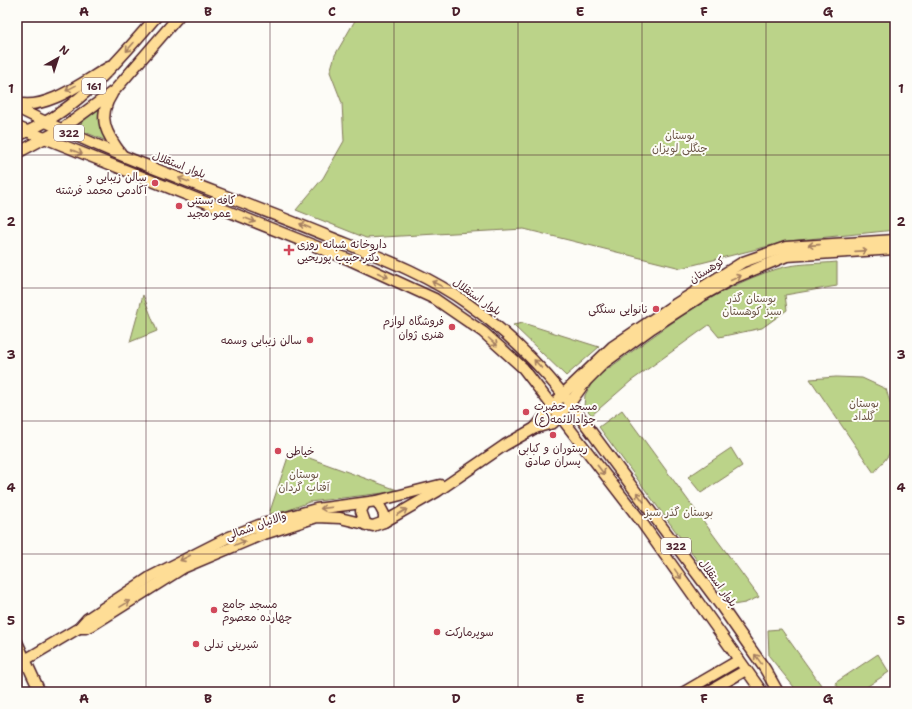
<svg xmlns="http://www.w3.org/2000/svg" width="912" height="709" font-family="'Shantell Sans','Playpen Sans Arabic',sans-serif">
	<rect width="100%" height="100%" fill="#fdfcf7"/>
	<filter id="ink" filterUnits="userSpaceOnUse"><feTurbulence type="fractalNoise" baseFrequency=".025" numOctaves="2"/><feDisplacementMap in="SourceGraphic" scale="8" xChannelSelector="R" yChannelSelector="G"/><feConvolveMatrix kernelMatrix="1 2 1 2 8 2 1 2 1" color-interpolation-filters="sRGB"/></filter>
	<g filter="url(#ink)">
		<!-- green -->
		<g fill="#bbd389" stroke="#82795a">
			<path d="M357 17H895V230L789 241 681 268 524 229 366 238 296 210 323 178 344 141 342 103 330 72 335 55Z"/>
			<path d="M104 100 109 142 75 128Z"/>
			<path d="M837 262V286L785 295 787 310 762 328 719 337 709 325 631 381 592 415 584 407 585 395 595 378C653 338 709 289 777 269 794 263 819 264 837 262Z"/>
			<path d="M143 295 157 331 130 342Z"/>
			<path d="M523 323 599 347 566 376 513 325Z"/>
			<path d="M836 377 862 378 886 389C892 409 900 430 891 450 888 458 879 466 874 473L810 379Z"/>
			<path d="M622 410 759 597 745 603 733 605 724 597 599 427Z"/>
			<path d="M731 448 742 466 701 493 688 477Z"/>
			<path d="M290 451 400 491 309 502 286 511 269 514Z"/>
			<path d="M781 629 826 692H798L769 656 768 630Z"/>
			<path d="M878 654 889 672 859 692H842L835 683Z"/>
		</g>
		<g fill="none" stroke-linecap="round" stroke-linejoin="round">
			<defs>
				<g id="major">
					<path d="M112 94C96 118 107 135 122 155"/>
					<path d="M17 103C46 111 84 81 109 67"/>
					<path d="M17 108C118 159 226 194 330 237 377 256 427 274 468 304 505 330 535 360 563 394L721 606 765 669 778 692"/>
					<path d="M17 127 350 260 435 299 483 332 523 368 640 520 762 692"/>
					<path d="M17 136C78 111 114 65 156 17"/>
					<path d="M17 153 62 129 115 90 178 17"/>
					<path d="M535 428 563 394 612 347 674 305 743 262 786 247 895 240"/>
					<path d="M377 501 384 514V522"/>
					<path d="M365 503 361 511 366 525"/>
					<path d="M79 628H85L91 626 183 568 261 535 317 517 340 518 373 526 384 522 438 491 505 445 535 428 553 423 570 403 586 381 604 363 652 328 700 297 734 278 787 256 895 249"/>
					<path d="M17 642 40 692"/>
					<path d="M25 660 79 628 87 619 152 576 227 538 259 525 316 509 377 501 440 485"/>
					<path d="M684 692 739 660"/>
					<path d="M708 692 746 670"/>
				</g>
				<path id="highway" d="M17 691V692"/>
			</defs>
			<!-- major casing -->
			<use href="#major" stroke="#4a1f2b" stroke-width="13"/>
			<!-- highway casing -->
			<use href="#highway" stroke="#4a1f2b" stroke-width="15"/>
			<!-- major -->
			<use href="#major" stroke="#fedd96" stroke-width="10"/>
			<!-- highway -->
			<use href="#highway" stroke="#fedd96" stroke-width="12"/>
		</g>
		<!-- one-way arrows -->
		<defs><path id="oneway-shaft" d="M-6 0H5M1.5-3L5.5 0L1.5 3" fill="none" stroke-width="1.6" stroke-linecap="round" stroke-linejoin="round"/></defs>
		<g stroke="#a47e60">
			<use href="#oneway-shaft" transform="translate(130 47) rotate(131)"/>
			<use href="#oneway-shaft" transform="translate(71 88) rotate(151)"/>
			<use href="#oneway-shaft" transform="translate(77 152) rotate(22)"/>
			<use href="#oneway-shaft" transform="translate(184 180) rotate(-159)"/>
			<use href="#oneway-shaft" transform="translate(250 220) rotate(21)"/>
			<use href="#oneway-shaft" transform="translate(305 226) rotate(-157)"/>
			<use href="#oneway-shaft" transform="translate(814 245) rotate(176)"/>
			<use href="#oneway-shaft" transform="translate(861 251) rotate(-4)"/>
			<use href="#oneway-shaft" transform="translate(383 275) rotate(24)"/>
			<use href="#oneway-shaft" transform="translate(736 278) rotate(-25)"/>
			<use href="#oneway-shaft" transform="translate(437 284) rotate(-153)"/>
			<use href="#oneway-shaft" transform="translate(493 342) rotate(42)"/>
			<use href="#oneway-shaft" transform="translate(538 364) rotate(-132)"/>
			<use href="#oneway-shaft" transform="translate(601 470) rotate(52)"/>
			<use href="#oneway-shaft" transform="translate(640 497) rotate(-127)"/>
			<use href="#oneway-shaft" transform="translate(326 508) rotate(173)"/>
			<use href="#oneway-shaft" transform="translate(402 512) rotate(-31)"/>
			<use href="#oneway-shaft" transform="translate(240 543) rotate(-22)"/>
			<use href="#oneway-shaft" transform="translate(185 558) rotate(153)"/>
			<use href="#oneway-shaft" transform="translate(678 574) rotate(55)"/>
			<use href="#oneway-shaft" transform="translate(125 604) rotate(-32)"/>
			<use href="#oneway-shaft" transform="translate(758 659) rotate(-125)"/>
		</g>
	</g>
	<!-- grid -->
	<path fill="none" stroke="#4a1f2b" stroke-width="1" stroke-opacity="0.55" d="M146 17V692M270 17V692M394 17V692M518 17V692M642 17V692M766 17V692M17 155H895M17 288H895M17 421H895M17 554H895"/>
	<!-- markers -->
	<g fill="#d1495b" stroke="#fdfcf7" stroke-width="1.5">
		<circle cx="155" cy="183" r="4"/>
		<circle cx="179" cy="206" r="4"/>
		<path d="M287 244h4v4h4v4h-4v4h-4v-4h-4v-4h4z"/>
		<circle cx="656" cy="309" r="4"/>
		<circle cx="452" cy="327" r="4"/>
		<circle cx="310" cy="340" r="4"/>
		<circle cx="526" cy="412" r="4"/>
		<circle cx="553" cy="435" r="4"/>
		<circle cx="278" cy="451" r="4"/>
		<circle cx="214" cy="610" r="4"/>
		<circle cx="437" cy="632" r="4"/>
		<circle cx="196" cy="644" r="4"/>
	</g>
	<g text-anchor="middle" dominant-baseline="central" stroke-width="4" stroke-linejoin="round" paint-order="stroke">
		<!-- shield labels -->
		<g fill="#fdfcf7" stroke="#806168" stroke-width="1">
			<rect x="82" y="78" width="24" height="16" rx="3"/>
			<rect x="54" y="125" width="30" height="16" rx="3"/>
			<rect x="661" y="538" width="30" height="16" rx="3"/>
		</g>
		<g font-size="10" font-weight="bold" fill="#4a1f2b">
			<text x="94" y="86">161</text>
			<text x="69" y="133">322</text>
			<text x="676" y="546">322</text>
		</g>
		<!-- park labels -->
		<g font-size="11" fill="#6c5547" stroke="#fdfcf7">
			<text x="680" y="135">بوستان<tspan x="680" dy="13">جنگلی لویزان</tspan></text>
			<text x="752" y="298">بوستان گذر<tspan x="752" dy="13">سبز کوهستان</tspan></text>
			<text x="864" y="403">بوستان<tspan x="864" dy="13">گلداد</tspan></text>
			<text x="304" y="474">بوستان<tspan x="304" dy="13">آفتاب گردان</tspan></text>
			<text x="679" y="512">بوستان گذر سبز</text>
		</g>
		<!-- street labels -->
		<g font-size="11" fill="#4a1f2b" stroke="#fdfcf7">
			<text transform="translate(179 165) rotate(21)">بلوار استقلال</text>
			<text transform="translate(707 270) rotate(-32)">کوهستان</text>
			<text transform="translate(477 297) rotate(35)">بلوار استقلال</text>
			<text transform="translate(256 526) rotate(-20)">والائیان شمالی</text>
			<text transform="translate(718 583) rotate(54)">بلوار استقلال</text>
		</g>
		<!-- poi labels -->
		<g font-size="11" fill="#4a1f2b" stroke="#fdfcf7" text-anchor="start">
			<text x="147" y="177" text-anchor="end">سالن زیبایی و<tspan x="147" dy="13">آکادمی محمد فرشته</tspan></text>
			<text x="187" y="200">کافه بستنی<tspan x="187" dy="13">عمو مجید</tspan></text>
			<text x="297" y="244">داروخانه شبانه روزی<tspan x="297" dy="13">دکتر حبیب پوریحیی</tspan></text>
			<text x="648" y="309" text-anchor="end">نانوایی سنگکی</text>
			<text x="444" y="321" text-anchor="end">فروشگاه لوازم<tspan x="444" dy="13">هنری ژوان</tspan></text>
			<text x="302" y="340" text-anchor="end">سالن زیبایی وسمه</text>
			<text x="534" y="406">مسجد حضرت<tspan x="534" dy="13">جوادالائمه(ع)</tspan></text>
			<text x="553" y="448" text-anchor="middle">رستوران و کبابی<tspan x="553" dy="13">پسران صادق</tspan></text>
			<text x="286" y="451">خیاطی</text>
			<text x="222" y="604">مسجد جامع<tspan x="222" dy="13">چهارده معصوم</tspan></text>
			<text x="445" y="632">سوپرمارکت</text>
			<text x="204" y="644">شیرینی ندلی</text>
		</g>
	</g>
	<!-- margin -->
	<rect width="912" height="709" fill="none" stroke="#fdfcf7" stroke-width="44"/>
	<!-- north arrow -->
	<g transform="translate(58 58) rotate(39)" stroke="#fdfcf7" stroke-width="3" paint-order="stroke">
	<path d="M0-3L7 15L0 10L-7 15Z" fill="#4a1f2b"/>
	<text y="-6" font-size="11" font-weight="bold" text-anchor="middle" fill="#4a1f2b">N</text>
	</g>
	<rect x="22" y="22" width="868" height="665" fill="none" stroke="#4a1f2b" stroke-width="1.5"/>
	<g font-size="13" text-anchor="middle" font-weight="bold" fill="#4a1f2b">
		<text x="84" y="16">A</text>
		<text x="208" y="16">B</text>
		<text x="332" y="16">C</text>
		<text x="456" y="16">D</text>
		<text x="580" y="16">E</text>
		<text x="704" y="16">F</text>
		<text x="828" y="16">G</text>
		<text x="11" y="93">1</text>
		<text x="901" y="93">1</text>
		<text x="11" y="226">2</text>
		<text x="901" y="226">2</text>
		<text x="11" y="359">3</text>
		<text x="901" y="359">3</text>
		<text x="11" y="492">4</text>
		<text x="901" y="492">4</text>
		<text x="11" y="625">5</text>
		<text x="901" y="625">5</text>
		<text x="84" y="703">A</text>
		<text x="208" y="703">B</text>
		<text x="332" y="703">C</text>
		<text x="456" y="703">D</text>
		<text x="580" y="703">E</text>
		<text x="704" y="703">F</text>
		<text x="828" y="703">G</text>
	</g>
</svg>
